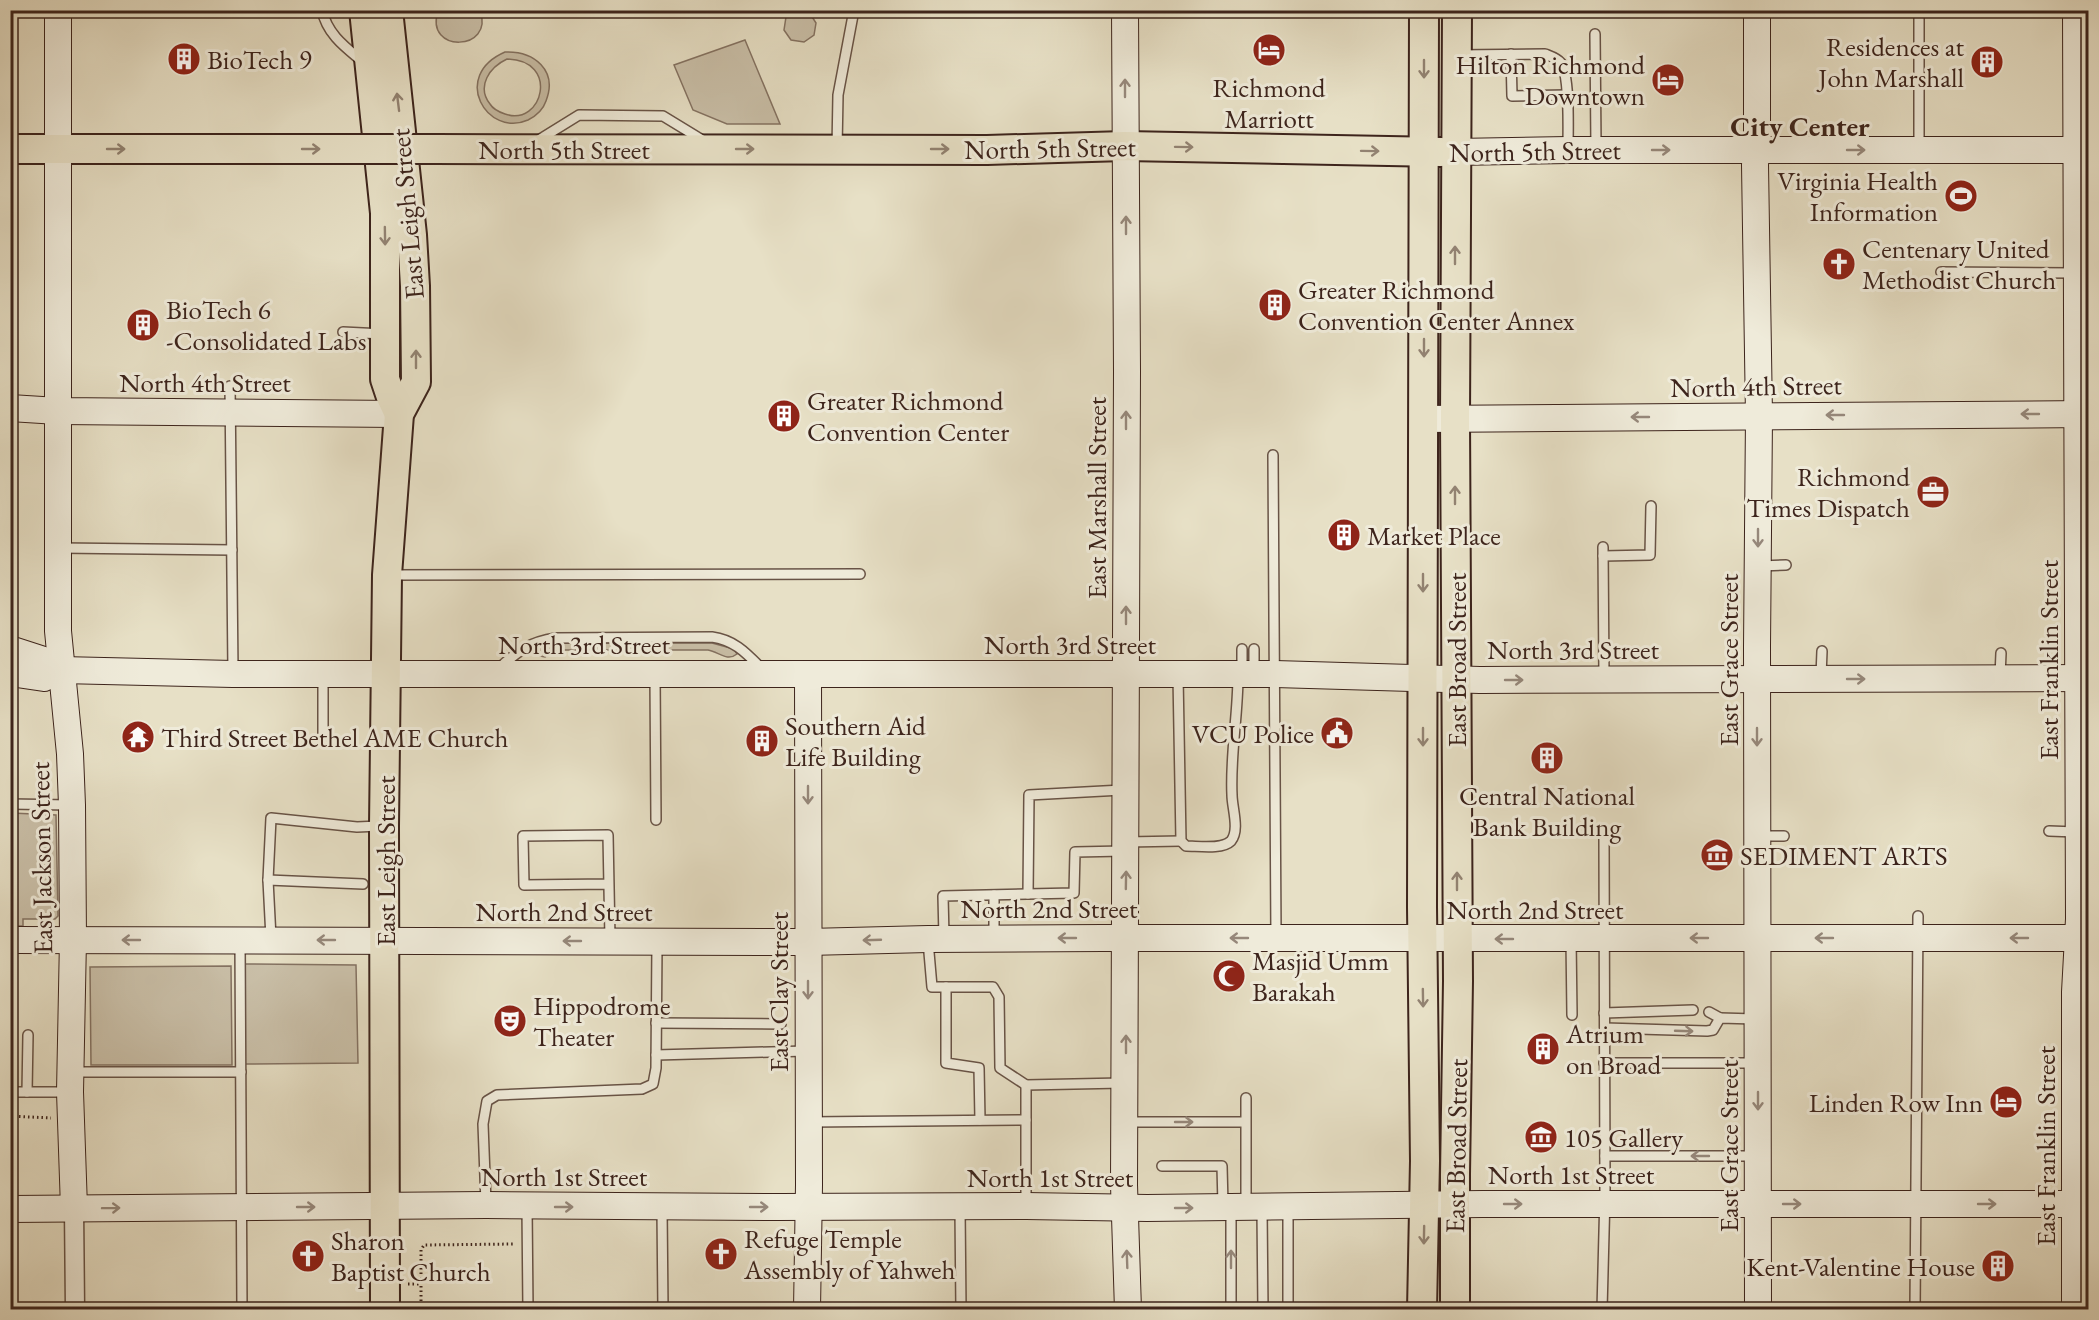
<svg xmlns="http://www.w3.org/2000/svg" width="2099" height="1320" font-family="'EB Garamond',serif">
	<rect width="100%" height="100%" fill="#e7e0c6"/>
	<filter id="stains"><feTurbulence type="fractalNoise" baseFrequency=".00333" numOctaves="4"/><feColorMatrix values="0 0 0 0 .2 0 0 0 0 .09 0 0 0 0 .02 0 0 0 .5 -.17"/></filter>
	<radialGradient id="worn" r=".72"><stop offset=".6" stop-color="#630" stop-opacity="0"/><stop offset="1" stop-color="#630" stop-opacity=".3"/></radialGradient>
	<!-- green -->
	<g fill="#cac0a9" stroke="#847262" stroke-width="1.5" fill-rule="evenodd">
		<path d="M438 11H480C495 51 424 54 438 11Z"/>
		<path d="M796 11 809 12 816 23 814 35 804 42 791 40 784 30 786 17Z"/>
		<path d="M745 40 780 124H727L693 110 674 65Z"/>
		<path d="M505 52C534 51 558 70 546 101 543 110 536 116 528 120 487 138 450 76 505 52ZM507 59C560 60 543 127 505 114 499 112 493 109 490 104 476 86 490 67 507 59Z"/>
		<path d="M554 643H712L734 649 737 654C727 662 719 652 708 650H558L545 657 530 654 538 646Z"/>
		<path d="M11 813 56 815 58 916 55 919H23V926H11Z"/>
		<path d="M245 964 356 965 358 1063 245 1064Z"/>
		<path d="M231 966 232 1065H91L90 967Z"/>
	</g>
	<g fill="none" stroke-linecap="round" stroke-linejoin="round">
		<defs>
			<g id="lane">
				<path d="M322 10C327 34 345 47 362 61"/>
				<path d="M1595 34 1596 147"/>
				<path d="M1511 54 1512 96 1567 95"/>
				<path d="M1459 55 1545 54C1550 56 1557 58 1561 63 1570 76 1568 130 1568 147"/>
				<path d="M537 141 579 115 663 116 704 141"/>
				<path d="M837 148 838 95 854 10"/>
				<path d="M1919 148V10"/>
				<path d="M1941 272 2074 273"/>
				<path d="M343 332 383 334"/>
				<path d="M230 386 233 671"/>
				<path d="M1273 455 1276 936"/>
				<path d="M1603 547 1604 677"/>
				<path d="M60 548 232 550"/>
				<path d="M1603 556 1650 555 1651 506"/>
				<path d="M1760 566 1786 565"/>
				<path d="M389 575 860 574"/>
				<path d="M1242 649V673"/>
				<path d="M1254 649V671"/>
				<path d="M498 669C518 651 529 642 556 638L712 637C735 640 747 654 763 670"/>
				<path d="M323 675V735"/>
				<path d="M655 676 656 820"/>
				<path d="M1178 676 1181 841 1186 846C1198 846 1222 850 1231 841 1240 830 1232 808 1232 795 1230 755 1238 716 1238 675"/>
				<path d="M1821 676 1822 651"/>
				<path d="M2000 676 2001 653"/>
				<path d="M10 804 70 805"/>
				<path d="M2049 831 2076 832"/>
				<path d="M1760 836H1784"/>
				<path d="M1126 842 1181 841"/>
				<path d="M268 880 363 884"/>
				<path d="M609 884 524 885 523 836 608 835 610 939"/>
				<path d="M1028 894 1029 795 1122 790"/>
				<path d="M994 895V936"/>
				<path d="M944 937 943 896 1074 893 1075 852 1124 851"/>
				<path d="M271 938 268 880 271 818 357 827 379 826"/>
				<path d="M1571 939 1572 1015"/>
				<path d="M928 941 932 987H993L999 997 1000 1068 1026 1085 1122 1083"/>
				<path d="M240 943 242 1310"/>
				<path d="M946 987V1063L979 1068 980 1120"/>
				<path d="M1709 1012 1720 1018"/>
				<path d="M1604 1013 1693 1010"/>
				<path d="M656 1023 781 1024"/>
				<path d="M1605 1028 1707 1031 1713 1030 1720 1018 1755 1019"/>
				<path d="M656 1055 806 1051"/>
				<path d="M1604 1063H1756"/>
				<path d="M73 1072H241"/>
				<path d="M10 1092H68"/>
				<path d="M27 1092 28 1035"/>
				<path d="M1246 1098V1205"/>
				<path d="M809 1122 1026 1120"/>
				<path d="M1126 1122H1245"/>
				<path d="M1605 1156H1756"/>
				<path d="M1162 1166H1222L1223 1205"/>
				<path d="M486 1203 483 1124 487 1101 497 1095 642 1089 653 1084 656 1068 657 944"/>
				<path d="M1026 1203V1085"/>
				<path d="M527 1207 528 1310"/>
				<path d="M662 1209 663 1310"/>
				<path d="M960 1209 961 1310"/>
				<path d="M1262 1210 1263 1310"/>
				<path d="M1231 1310V1210"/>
				<path d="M1288 1310V1207"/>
				<path d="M1602 1310 1605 1194 1604 838"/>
				<path d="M1915 1310 1918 916"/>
			</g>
			<path id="street" d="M74 1208 75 1310"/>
			<g id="secondary">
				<path d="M58 10V631L70 754 72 805 73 939 70 1092 74 1208"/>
				<path d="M1125 10 1127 371 1124 1185 1128 1310"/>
				<path d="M1757 10V133L1755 165 1759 416 1757 647 1758 1310"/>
				<path d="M1455 152 1568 150H2088"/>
				<path d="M10 408 58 411 399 414"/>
				<path d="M1424 419 2088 414"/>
				<path d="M10 649 44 660 51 670"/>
				<path d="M10 673 44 678 51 670H61L233 674H1275L1480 680 2088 678"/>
				<path d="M10 940 808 942 928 939 1103 938H2088"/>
				<path d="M10 1209 486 1205 780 1207 1026 1206 1147 1208 1482 1204H2088"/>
				<path d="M807 1310 809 1185 808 674"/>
				<path d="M2075 1310V992L2079 919 2076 10"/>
			</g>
			<g id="primary">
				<path d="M364 10 385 213V379L391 397 399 414"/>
				<path d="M10 149H350"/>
				<path d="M434 149 987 150 1125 146 1441 152"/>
				<path d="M385 1310 384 826 387 575 399 414 416 382 415 286 412 235 388 10"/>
				<path d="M1422 1310 1425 1161 1422 907 1424 10"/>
				<path d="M1455 1310V1174L1458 981 1455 419 1457 10"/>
			</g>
		</defs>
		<!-- lane casing -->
		<use href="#lane" stroke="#685346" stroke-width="12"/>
		<!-- street casing -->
		<use href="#street" stroke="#685346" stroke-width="21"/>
		<!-- secondary casing -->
		<use href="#secondary" stroke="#3d241c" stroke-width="28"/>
		<!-- primary casing -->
		<use href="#primary" stroke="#3d241c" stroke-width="32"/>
		<!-- path -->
		<g stroke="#3d241c" stroke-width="3" stroke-dasharray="1.5 3" stroke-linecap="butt">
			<path d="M10 1116 51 1118"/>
			<path d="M408 1284H421"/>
			<path d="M421 1310V1250L424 1245 515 1244"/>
		</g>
		<!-- lane -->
		<use href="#lane" stroke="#efebda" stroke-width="9"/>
		<!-- street -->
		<use href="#street" stroke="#efebda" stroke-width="18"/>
		<!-- secondary -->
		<use href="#secondary" stroke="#efebda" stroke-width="26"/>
		<!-- primary -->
		<use href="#primary" stroke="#e7e0c6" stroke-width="28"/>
		<defs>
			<path id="primary-bridge" d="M350 149H434"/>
		</defs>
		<!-- primary-bridge casing -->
		<use href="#primary-bridge" stroke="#3d241c" stroke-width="32" stroke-linecap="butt"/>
		<!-- primary-bridge -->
		<use href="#primary-bridge" stroke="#e7e0c6" stroke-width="28"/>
	</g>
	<!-- one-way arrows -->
	<defs><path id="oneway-shaft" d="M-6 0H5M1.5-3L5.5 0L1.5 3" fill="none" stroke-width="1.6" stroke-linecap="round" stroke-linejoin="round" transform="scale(1.5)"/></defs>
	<g stroke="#928271">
		<use href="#oneway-shaft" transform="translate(1424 69) rotate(90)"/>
		<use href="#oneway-shaft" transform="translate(398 102) rotate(-97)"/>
		<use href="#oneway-shaft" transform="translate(1184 147) rotate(1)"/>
		<use href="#oneway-shaft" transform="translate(116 149)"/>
		<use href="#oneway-shaft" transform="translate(311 149)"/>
		<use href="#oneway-shaft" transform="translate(745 149)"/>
		<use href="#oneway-shaft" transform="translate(940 149)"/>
		<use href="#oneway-shaft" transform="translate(1370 151) rotate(1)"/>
		<use href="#oneway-shaft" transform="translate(385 236) rotate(89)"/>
		<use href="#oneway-shaft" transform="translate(1455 255) rotate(-90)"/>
		<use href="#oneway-shaft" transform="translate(1424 348) rotate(90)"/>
		<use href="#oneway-shaft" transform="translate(416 359) rotate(-90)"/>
		<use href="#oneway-shaft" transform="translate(1455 495) rotate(-90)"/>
		<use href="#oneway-shaft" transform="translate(1423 583) rotate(90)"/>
		<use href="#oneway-shaft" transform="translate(1423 737) rotate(90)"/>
		<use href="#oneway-shaft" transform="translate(1457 881) rotate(-90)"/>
		<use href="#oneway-shaft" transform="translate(1423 998) rotate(89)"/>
		<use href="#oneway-shaft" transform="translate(1424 1235) rotate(91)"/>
	</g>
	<g stroke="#96887b">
		<use href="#oneway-shaft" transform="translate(1125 88) rotate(-90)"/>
		<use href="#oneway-shaft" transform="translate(1661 150)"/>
		<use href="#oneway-shaft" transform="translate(1856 150)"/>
		<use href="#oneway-shaft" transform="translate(1126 225) rotate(-90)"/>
		<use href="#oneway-shaft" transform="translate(2030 414) rotate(-180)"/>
		<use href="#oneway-shaft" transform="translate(1835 415) rotate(180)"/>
		<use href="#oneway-shaft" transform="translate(1640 417) rotate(180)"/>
		<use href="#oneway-shaft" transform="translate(1126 420) rotate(-90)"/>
		<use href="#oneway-shaft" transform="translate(1758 538) rotate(90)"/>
		<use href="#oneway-shaft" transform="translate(1126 615) rotate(-90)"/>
		<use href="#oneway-shaft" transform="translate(1856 679)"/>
		<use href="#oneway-shaft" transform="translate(1514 680)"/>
		<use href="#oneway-shaft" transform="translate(1757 737) rotate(90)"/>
		<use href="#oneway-shaft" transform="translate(808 795) rotate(90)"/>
		<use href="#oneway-shaft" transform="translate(1126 880) rotate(-89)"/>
		<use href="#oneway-shaft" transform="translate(1067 938) rotate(180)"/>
		<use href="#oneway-shaft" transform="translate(1239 938) rotate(-180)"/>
		<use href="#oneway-shaft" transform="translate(1699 938) rotate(180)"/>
		<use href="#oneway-shaft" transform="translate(1824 938) rotate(180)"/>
		<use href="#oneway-shaft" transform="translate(2019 938) rotate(-180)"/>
		<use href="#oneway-shaft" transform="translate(1504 939) rotate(180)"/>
		<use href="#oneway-shaft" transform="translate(131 940) rotate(-180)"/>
		<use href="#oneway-shaft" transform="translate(326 940) rotate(-180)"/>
		<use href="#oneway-shaft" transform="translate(872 940) rotate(178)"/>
		<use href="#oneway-shaft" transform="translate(572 941) rotate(-180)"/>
		<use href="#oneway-shaft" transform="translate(808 990) rotate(90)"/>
		<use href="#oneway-shaft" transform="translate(1684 1031) rotate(2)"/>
		<use href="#oneway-shaft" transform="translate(1126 1044) rotate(-90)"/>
		<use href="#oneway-shaft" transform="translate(1758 1101) rotate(90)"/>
		<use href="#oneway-shaft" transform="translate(1184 1122)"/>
		<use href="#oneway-shaft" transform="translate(1700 1156) rotate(180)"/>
		<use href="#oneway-shaft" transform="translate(1513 1204)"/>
		<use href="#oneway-shaft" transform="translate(1792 1204)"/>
		<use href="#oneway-shaft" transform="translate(1987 1204)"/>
		<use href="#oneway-shaft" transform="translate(306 1207)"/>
		<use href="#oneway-shaft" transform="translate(564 1207)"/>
		<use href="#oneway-shaft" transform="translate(759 1207)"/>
		<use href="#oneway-shaft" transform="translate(111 1208) rotate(-1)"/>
		<use href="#oneway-shaft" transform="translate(1184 1208)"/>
		<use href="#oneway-shaft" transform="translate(1127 1259) rotate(-92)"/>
		<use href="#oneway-shaft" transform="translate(1231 1259) rotate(-90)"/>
	</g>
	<!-- icons -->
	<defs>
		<symbol id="hotel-disc" viewBox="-11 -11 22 22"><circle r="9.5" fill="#8f2418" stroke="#efebda"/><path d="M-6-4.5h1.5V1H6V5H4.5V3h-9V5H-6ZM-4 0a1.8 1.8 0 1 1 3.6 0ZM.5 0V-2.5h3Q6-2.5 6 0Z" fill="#fff"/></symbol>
		<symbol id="building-disc" viewBox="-11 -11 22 22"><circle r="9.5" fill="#8f2418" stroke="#efebda"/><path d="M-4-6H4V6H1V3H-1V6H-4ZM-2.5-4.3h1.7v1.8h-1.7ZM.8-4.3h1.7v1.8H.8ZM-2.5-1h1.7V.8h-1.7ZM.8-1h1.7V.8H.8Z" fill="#fff"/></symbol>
		<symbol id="stadium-disc" viewBox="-11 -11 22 22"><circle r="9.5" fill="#8f2418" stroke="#efebda"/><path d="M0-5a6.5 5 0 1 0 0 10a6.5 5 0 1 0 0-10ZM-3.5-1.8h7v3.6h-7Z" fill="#fff"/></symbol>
		<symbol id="church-disc" viewBox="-11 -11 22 22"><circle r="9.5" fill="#8f2418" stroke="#efebda"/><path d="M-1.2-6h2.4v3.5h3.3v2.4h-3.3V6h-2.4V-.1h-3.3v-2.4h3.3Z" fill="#fff"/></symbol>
		<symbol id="office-disc" viewBox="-11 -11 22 22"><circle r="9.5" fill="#8f2418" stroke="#efebda"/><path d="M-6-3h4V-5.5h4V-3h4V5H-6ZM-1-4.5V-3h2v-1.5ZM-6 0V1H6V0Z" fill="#fff"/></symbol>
		<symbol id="civic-disc" viewBox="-11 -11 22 22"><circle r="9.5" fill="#8f2418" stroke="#efebda"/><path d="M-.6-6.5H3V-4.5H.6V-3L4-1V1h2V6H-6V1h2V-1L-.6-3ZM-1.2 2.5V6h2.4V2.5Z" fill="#fff"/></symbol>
		<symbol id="temple-disc" viewBox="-11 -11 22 22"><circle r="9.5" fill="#8f2418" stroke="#efebda"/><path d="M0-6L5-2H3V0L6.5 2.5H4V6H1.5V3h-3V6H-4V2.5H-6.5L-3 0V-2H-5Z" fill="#fff"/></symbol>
		<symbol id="museum-disc" viewBox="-11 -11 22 22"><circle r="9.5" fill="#8f2418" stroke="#efebda"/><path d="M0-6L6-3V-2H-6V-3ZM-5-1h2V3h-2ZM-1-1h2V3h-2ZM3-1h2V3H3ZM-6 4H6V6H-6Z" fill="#fff"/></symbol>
		<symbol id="mosque-disc" viewBox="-11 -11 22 22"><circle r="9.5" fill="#8f2418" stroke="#efebda"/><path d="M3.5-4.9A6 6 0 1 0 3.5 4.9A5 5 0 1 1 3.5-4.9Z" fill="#fff"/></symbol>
		<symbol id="theatre-disc" viewBox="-11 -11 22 22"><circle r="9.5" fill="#8f2418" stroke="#efebda"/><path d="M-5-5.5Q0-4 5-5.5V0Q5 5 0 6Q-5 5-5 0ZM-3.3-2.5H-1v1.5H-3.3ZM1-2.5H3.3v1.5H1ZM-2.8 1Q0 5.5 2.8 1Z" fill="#fff"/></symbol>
	</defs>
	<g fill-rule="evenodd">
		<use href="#hotel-disc" x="1250" y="31" width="38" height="38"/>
		<use href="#building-disc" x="165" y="40" width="38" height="38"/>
		<use href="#building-disc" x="1968" y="43" width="38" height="38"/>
		<use href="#hotel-disc" x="1649" y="61" width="38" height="38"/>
		<use href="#stadium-disc" x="1942" y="177" width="38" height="38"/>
		<use href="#church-disc" x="1820" y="245" width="38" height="38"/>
		<use href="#building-disc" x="1256" y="286" width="38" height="38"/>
		<use href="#building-disc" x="124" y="306" width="38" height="38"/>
		<use href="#building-disc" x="765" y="397" width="38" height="38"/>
		<use href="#office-disc" x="1914" y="473" width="38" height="38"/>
		<use href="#building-disc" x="1325" y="516" width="38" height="38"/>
		<use href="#civic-disc" x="1318" y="714" width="38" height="38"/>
		<use href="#temple-disc" x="119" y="718" width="38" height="38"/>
		<use href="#building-disc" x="743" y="722" width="38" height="38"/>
		<use href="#building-disc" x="1528" y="739" width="38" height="38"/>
		<use href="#museum-disc" x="1698" y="836" width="38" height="38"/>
		<use href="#mosque-disc" x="1210" y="957" width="38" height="38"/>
		<use href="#theatre-disc" x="491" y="1002" width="38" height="38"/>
		<use href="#building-disc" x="1524" y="1030" width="38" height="38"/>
		<use href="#hotel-disc" x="1987" y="1083" width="38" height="38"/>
		<use href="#museum-disc" x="1522" y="1118" width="38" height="38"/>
		<use href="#church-disc" x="702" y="1235" width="38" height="38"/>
		<use href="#church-disc" x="289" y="1237" width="38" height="38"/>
		<use href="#building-disc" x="1979" y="1247" width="38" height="38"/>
	</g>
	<g text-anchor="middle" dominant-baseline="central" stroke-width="6" stroke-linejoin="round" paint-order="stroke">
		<!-- poi labels -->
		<g font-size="27" fill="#3d241c" stroke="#efebda" text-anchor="start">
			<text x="1964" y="46" text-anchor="end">Residences at<tspan x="1964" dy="31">John Marshall</tspan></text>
			<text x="207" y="59">BioTech 9</text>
			<text x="1645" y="64" text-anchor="end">Hilton Richmond<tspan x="1645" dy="31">Downtown</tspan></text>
			<text x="1269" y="87" text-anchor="middle">Richmond<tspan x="1269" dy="31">Marriott</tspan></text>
			<text x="1938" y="180" text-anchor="end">Virginia Health<tspan x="1938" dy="31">Information</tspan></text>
			<text x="1862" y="248">Centenary United<tspan x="1862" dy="31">Methodist Church</tspan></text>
			<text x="1298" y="289">Greater Richmond<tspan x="1298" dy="31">Convention Center Annex</tspan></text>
			<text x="166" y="309">BioTech 6<tspan x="166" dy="31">-Consolidated Labs</tspan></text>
			<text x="807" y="400">Greater Richmond<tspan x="807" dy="31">Convention Center</tspan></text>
			<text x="1910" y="476" text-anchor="end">Richmond<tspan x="1910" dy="31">Times Dispatch</tspan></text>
			<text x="1367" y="535">Market Place</text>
			<text x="785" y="725">Southern Aid<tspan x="785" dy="31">Life Building</tspan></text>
			<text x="1314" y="733" text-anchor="end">VCU Police</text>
			<text x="161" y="737">Third Street Bethel AME Church</text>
			<text x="1547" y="795" text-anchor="middle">Central National<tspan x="1547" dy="31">Bank Building</tspan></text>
			<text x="1740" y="855">SEDIMENT ARTS</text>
			<text x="1252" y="960">Masjid Umm<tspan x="1252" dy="31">Barakah</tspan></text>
			<text x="533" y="1005">Hippodrome<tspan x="533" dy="31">Theater</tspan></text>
			<text x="1566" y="1033">Atrium<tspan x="1566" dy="31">on Broad</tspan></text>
			<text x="1983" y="1102" text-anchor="end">Linden Row Inn</text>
			<text x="1564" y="1137">105 Gallery</text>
			<text x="744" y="1238">Refuge Temple<tspan x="744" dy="31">Assembly of Yahweh</tspan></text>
			<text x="331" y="1240">Sharon<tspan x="331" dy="31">Baptist Church</tspan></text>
			<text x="1975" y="1266" text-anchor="end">Kent-Valentine House</text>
		</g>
		<!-- street labels -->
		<g font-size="27" fill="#3d241c" stroke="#efebda">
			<text transform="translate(1050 148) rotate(-1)">North 5th Street</text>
			<text x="564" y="149">North 5th Street</text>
			<text transform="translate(1535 151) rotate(-1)">North 5th Street</text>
			<text transform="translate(407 214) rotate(-95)">East Leigh Street</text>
			<text x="205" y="382">North 4th Street</text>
			<text transform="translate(1756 386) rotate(-1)">North 4th Street</text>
			<text transform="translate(1096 498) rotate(-90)">East Marshall Street</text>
			<text x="584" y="644">North 3rd Street</text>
			<text x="1070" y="644">North 3rd Street</text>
			<text x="1573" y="649">North 3rd Street</text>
			<text transform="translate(1456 660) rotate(-90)">East Broad Street</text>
			<text transform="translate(1728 660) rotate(-90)">East Grace Street</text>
			<text transform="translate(2048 660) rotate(-90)">East Franklin Street</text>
			<text transform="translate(41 858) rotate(-91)">East Jackson Street</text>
			<text transform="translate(385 861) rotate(-90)">East Leigh Street</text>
			<text x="1049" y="908">North 2nd Street</text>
			<text x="1535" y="909">North 2nd Street</text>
			<text x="564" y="911">North 2nd Street</text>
			<text transform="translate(778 992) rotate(-90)">East Clay Street</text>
			<text transform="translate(1456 1146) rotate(-89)">East Broad Street</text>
			<text transform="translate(1728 1146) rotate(-90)">East Grace Street</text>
			<text transform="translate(2045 1146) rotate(-90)">East Franklin Street</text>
			<text x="1571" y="1174">North 1st Street</text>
			<text x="564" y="1176">North 1st Street</text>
			<text x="1050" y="1177">North 1st Street</text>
		</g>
		<!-- neighbourhood labels -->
		<g font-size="28" font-weight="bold" fill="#3d241c" stroke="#efebda">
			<text x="1800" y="126">City Center</text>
		</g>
	</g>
	<!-- margin -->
	<rect width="2099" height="1320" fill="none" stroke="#e7e0c6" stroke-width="36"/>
	<rect x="12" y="12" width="2075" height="1296" fill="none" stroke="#3d241c" stroke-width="3"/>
	<rect x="18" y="18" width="2063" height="1284" fill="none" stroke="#3d241c" stroke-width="1.5"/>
	<rect width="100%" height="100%" filter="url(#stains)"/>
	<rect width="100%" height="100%" fill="url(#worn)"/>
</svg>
